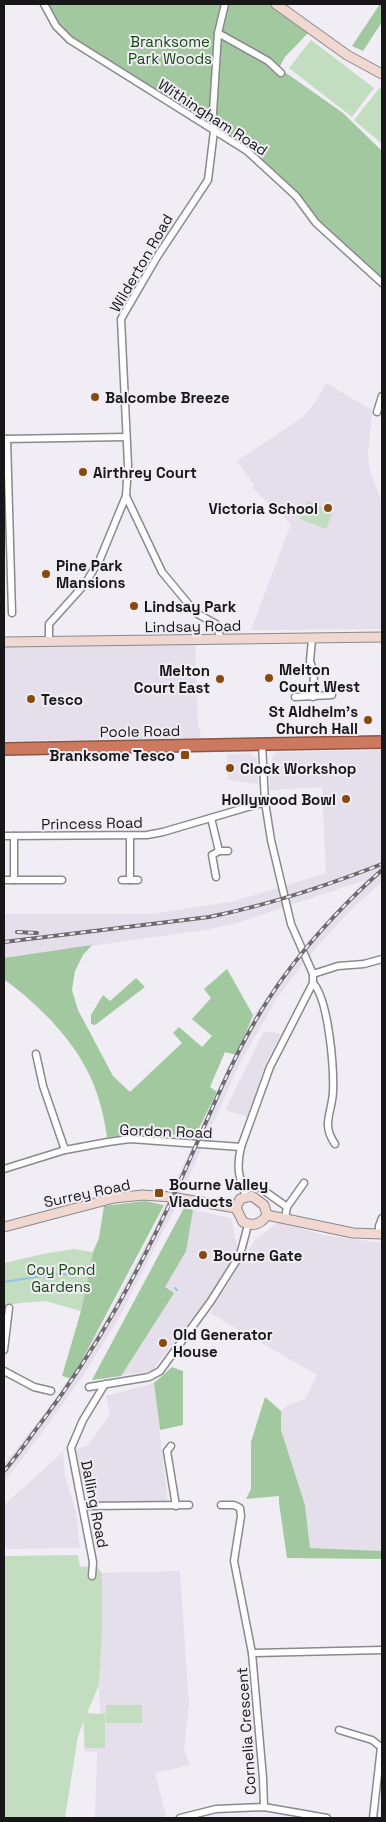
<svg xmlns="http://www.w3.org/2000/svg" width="386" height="1822" font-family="'Space Grotesk',sans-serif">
	<rect width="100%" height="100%" fill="#f1edf4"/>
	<!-- built -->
	<g fill="#e5deeb">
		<path d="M326 383 372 410 368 455 370 471 382 503V629L251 630 291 524 252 488 254 485 237 461 303 417 317 400Z"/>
		<path d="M195 643 198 726 202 738 4 741V644Z"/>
		<path d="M382 750V882L353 908 323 940 300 967 277 998 239 1065 175 1208 119 1318 84 1374 39 1437 4 1482V1464L49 1408 73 1372 109 1314 154 1229 237 1048 255 1014 276 983 308 943 307 942 365 880 237 923 205 930 4 958V914H153L235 901 326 873 322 787 270 790V770L273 756 277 752Z"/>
		<path d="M250 753 257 759 258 784 228 780 227 755Z"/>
		<path d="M264 1031 281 1034 267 1061 247 1117 225 1110Z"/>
		<path d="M184 1208 231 1218 238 1251 204 1303 152 1371 92 1380Z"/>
		<path d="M278 1222 323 1235 382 1243V1551L310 1548 305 1505 281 1430V1411L288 1405 305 1399 317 1375 210 1313 255 1240Z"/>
		<path d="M154 1383 168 1504 91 1503 82 1479 76 1449 87 1446 110 1415 106 1396Z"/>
		<path d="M63 1452 65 1477 76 1512 80 1548 4 1549V1505Z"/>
		<path d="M180 1571 189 1704 184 1749 190 1765 155 1773 166 1816 156 1818H95L97 1752 84 1751 83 1715 100 1714 99 1685 102 1630V1573Z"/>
	</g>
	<!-- green -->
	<g fill="#c3ddc0">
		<path d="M311 40 374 88 352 117 289 68Z"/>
		<path d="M382 85V144L354 120Z"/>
		<path d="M307 501 333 511 326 529 300 519Z"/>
		<path d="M74 1249 93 1252 81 1311 45 1301 20 1303 4 1306V1263L43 1254Z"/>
		<path d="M78 1555 80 1567 96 1566 102 1573V1630L99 1685 87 1713 105 1714V1748H85L84 1720 78 1736 65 1818H4V1556Z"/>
		<rect x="106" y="1705" width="36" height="18"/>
	</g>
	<!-- forest -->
	<g fill="#a1c89e">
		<path d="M44 4H273L308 33 285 57 279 68 343 113 382 151V283L332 239 296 196 263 164 70 40Z"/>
		<path d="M380 4H382V22L363 51 352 46Z"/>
		<path d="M92 945 83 955 75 971 72 990 78 1010 113 1076 130 1092 182 1043 173 1033 179 1027 202 1047 212 1036 192 1019 211 998 204 989 227 969 253 1015 237 1055 225 1052 210 1087 217 1092 196 1134 107 1137C105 1125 103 1112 99 1100 85 1050 44 1009 4 979V958Z"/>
		<path d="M136 978 145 987 95 1025 91 1024V1015L103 995 110 1001Z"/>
		<path d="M145 1201 164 1205 72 1379 62 1376 81 1311 93 1252 99 1238 104 1206Z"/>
		<path d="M184 1208 193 1210 186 1251 165 1287 174 1293 121 1376 92 1380Z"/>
		<path d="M172 1367 183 1371V1425L160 1430 154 1383Z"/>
		<path d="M265 1397 281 1411V1430L305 1505 310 1548 382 1551V1559L287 1558 279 1503V1496L246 1499 251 1489V1442Z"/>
	</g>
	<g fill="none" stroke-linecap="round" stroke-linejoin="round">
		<!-- stream -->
		<g stroke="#8fc6e5" stroke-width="2">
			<path d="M4 1282 54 1274 86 1275"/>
			<path d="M175 1288 177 1290"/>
		</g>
		<defs>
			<g id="street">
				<path d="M44 4 56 26 70 40 247 151 296 196 316 223 382 283"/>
				<path d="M218 33 268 61 281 73"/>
				<path d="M377 412 382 396"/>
				<path d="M4 439 125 437"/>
				<path d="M7 439 12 613"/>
				<path d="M126 496 162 572 196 613 216 624 221 639"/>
				<path d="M312 639 310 661 314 673 313 697"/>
				<path d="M49 641V624L85 584 100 559 126 496 128 465 121 319 157 257 208 180 214 131 213 112 218 33 225 4"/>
				<path d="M295 697 332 695"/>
				<path d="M211 818 219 851"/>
				<path d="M4 836 147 835 163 832 265 802"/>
				<path d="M14 836V880H62"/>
				<path d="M130 836V880H138"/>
				<path d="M216 877 212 855 219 851H228"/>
				<path d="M4 880H14"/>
				<path d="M122 880H130"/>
				<path d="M313 974 338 966 364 964 382 959"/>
				<path d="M313 983C329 1000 334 1069 333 1092 332 1113 321 1124 335 1144"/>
				<path d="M36 1054 43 1086 65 1150"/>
				<path d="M4 1169 65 1150 108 1142 130 1139 241 1147"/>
				<path d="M256 1185 287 1207"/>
				<path d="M246 1197C239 1177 236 1168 241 1147L270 1067 313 983V974L291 924 271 840 265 802 262 744"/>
				<path d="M285 1218 287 1207 304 1183"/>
				<path d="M379 1234V1226L382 1218"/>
				<path d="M4 1350 9 1308"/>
				<path d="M4 1371 34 1387 51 1391"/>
				<path d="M89 1387 149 1377 160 1371 211 1301 240 1255 248 1225"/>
				<path d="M171 1446 167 1451 176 1506"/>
				<path d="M221 1505H234L240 1508 241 1516 234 1561 252 1653 263 1778 264 1807"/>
				<path d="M84 1506 189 1505"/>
				<path d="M92 1576 93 1562 71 1448 83 1420 105 1384"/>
				<path d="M252 1653 382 1650"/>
				<path d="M339 1730 372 1740 381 1747 373 1818"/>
				<path d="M180 1818 216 1809 264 1807 327 1818"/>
			</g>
			<g id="secondary">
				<path d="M276 4 347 55 382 74"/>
				<path d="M4 642 382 637"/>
				<path d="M252 1196 264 1205 267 1215C261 1224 253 1227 243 1222L236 1208 240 1199Z"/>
				<path d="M267 1215 353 1233 382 1234"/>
				<path d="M4 1227 114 1198 143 1195 171 1197 236 1208"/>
			</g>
			<path id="highway" d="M4 749 382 742"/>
		</defs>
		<!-- street casing -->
		<use href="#street" stroke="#8b888e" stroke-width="9"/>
		<!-- secondary casing -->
		<use href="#secondary" stroke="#8b888e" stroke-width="11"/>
		<!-- highway casing -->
		<use href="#highway" stroke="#8d5646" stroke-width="14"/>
		<!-- street -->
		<use href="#street" stroke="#fff" stroke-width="6"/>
		<!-- secondary -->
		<use href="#secondary" stroke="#f0d7cf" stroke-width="9"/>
		<!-- highway -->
		<use href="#highway" stroke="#cd795f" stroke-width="11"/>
		<defs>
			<g id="rail">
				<path d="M17 932 37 933"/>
				<path d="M4 942 209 917C269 905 326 886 382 864"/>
				<path d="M4 1471C18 1455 30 1437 43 1420 98 1347 139 1271 177 1188 206 1125 230 1059 268 1000 297 954 341 906 382 870"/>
			</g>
		</defs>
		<!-- rail casing -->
		<use href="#rail" stroke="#6d6b6f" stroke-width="4"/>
		<!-- rail -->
		<use href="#rail" stroke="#f1edf4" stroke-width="2" stroke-dasharray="5.5" stroke-linecap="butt"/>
	</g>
	<!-- markers -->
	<g fill="#88490c" stroke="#f1edf4" stroke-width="2">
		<circle cx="95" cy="397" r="5"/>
		<circle cx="83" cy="472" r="5"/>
		<circle cx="328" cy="508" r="5"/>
		<circle cx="46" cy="574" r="5"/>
		<circle cx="134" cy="606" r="5"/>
		<circle cx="269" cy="678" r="5"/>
		<circle cx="220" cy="679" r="5"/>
		<circle cx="31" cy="699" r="5"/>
		<circle cx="368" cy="720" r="5"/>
		<rect x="180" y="750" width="10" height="10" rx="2.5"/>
		<circle cx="230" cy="768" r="5"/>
		<circle cx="346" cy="799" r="5"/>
		<rect x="154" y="1188" width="10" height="10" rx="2.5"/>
		<circle cx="203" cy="1255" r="5"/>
		<circle cx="163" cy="1343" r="5"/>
	</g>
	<g text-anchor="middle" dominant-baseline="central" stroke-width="4" stroke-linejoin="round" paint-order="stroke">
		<!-- park labels -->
		<g font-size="15" fill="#154b13" stroke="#f1edf4">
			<text x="170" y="41">Branksome<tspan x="170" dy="17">Park Woods</tspan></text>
			<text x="61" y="1269">Coy Pond<tspan x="61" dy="17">Gardens</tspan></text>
		</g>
		<!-- street labels -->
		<g font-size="15" fill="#171618" stroke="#f1edf4">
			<text transform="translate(213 117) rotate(33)">Withingham Road</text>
			<text transform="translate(141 263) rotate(-60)">Wilderton Road</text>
			<text transform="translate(193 626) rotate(-1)">Lindsay Road</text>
			<text transform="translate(140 731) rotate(-1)">Poole Road</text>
			<text transform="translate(92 823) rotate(-1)">Princess Road</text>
			<text transform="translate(166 1131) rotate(2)">Gordon Road</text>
			<text transform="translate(87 1193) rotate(-12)">Surrey Road</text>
			<text transform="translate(95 1504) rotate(79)">Dalling Road</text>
			<text transform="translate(246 1731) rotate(-94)">Cornelia Crescent</text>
		</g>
		<!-- poi labels -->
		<g font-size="15" font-weight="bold" fill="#171618" stroke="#f1edf4" text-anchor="start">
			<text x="105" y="397">Balcombe Breeze</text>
			<text x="93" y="472">Airthrey Court</text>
			<text x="318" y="508" text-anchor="end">Victoria School</text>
			<text x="56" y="565">Pine Park<tspan x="56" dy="17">Mansions</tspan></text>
			<text x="144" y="606">Lindsay Park</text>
			<text x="279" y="669">Melton<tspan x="279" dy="17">Court West</tspan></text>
			<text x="210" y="670" text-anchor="end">Melton<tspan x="210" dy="17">Court East</tspan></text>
			<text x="41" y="699">Tesco</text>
			<text x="358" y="711" text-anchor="end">St Aldhelm's<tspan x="358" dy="17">Church Hall</tspan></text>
			<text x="175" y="755" text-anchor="end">Branksome Tesco</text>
			<text x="240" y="768">Clock Workshop</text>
			<text x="336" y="799" text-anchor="end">Hollywood Bowl</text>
			<text x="169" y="1184">Bourne Valley<tspan x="169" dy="17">Viaducts</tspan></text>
			<text x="213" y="1255">Bourne Gate</text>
			<text x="173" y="1334">Old Generator<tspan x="173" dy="17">House</tspan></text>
		</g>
	</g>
	<!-- border -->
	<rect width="386" height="1822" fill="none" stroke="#171618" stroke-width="10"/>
</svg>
